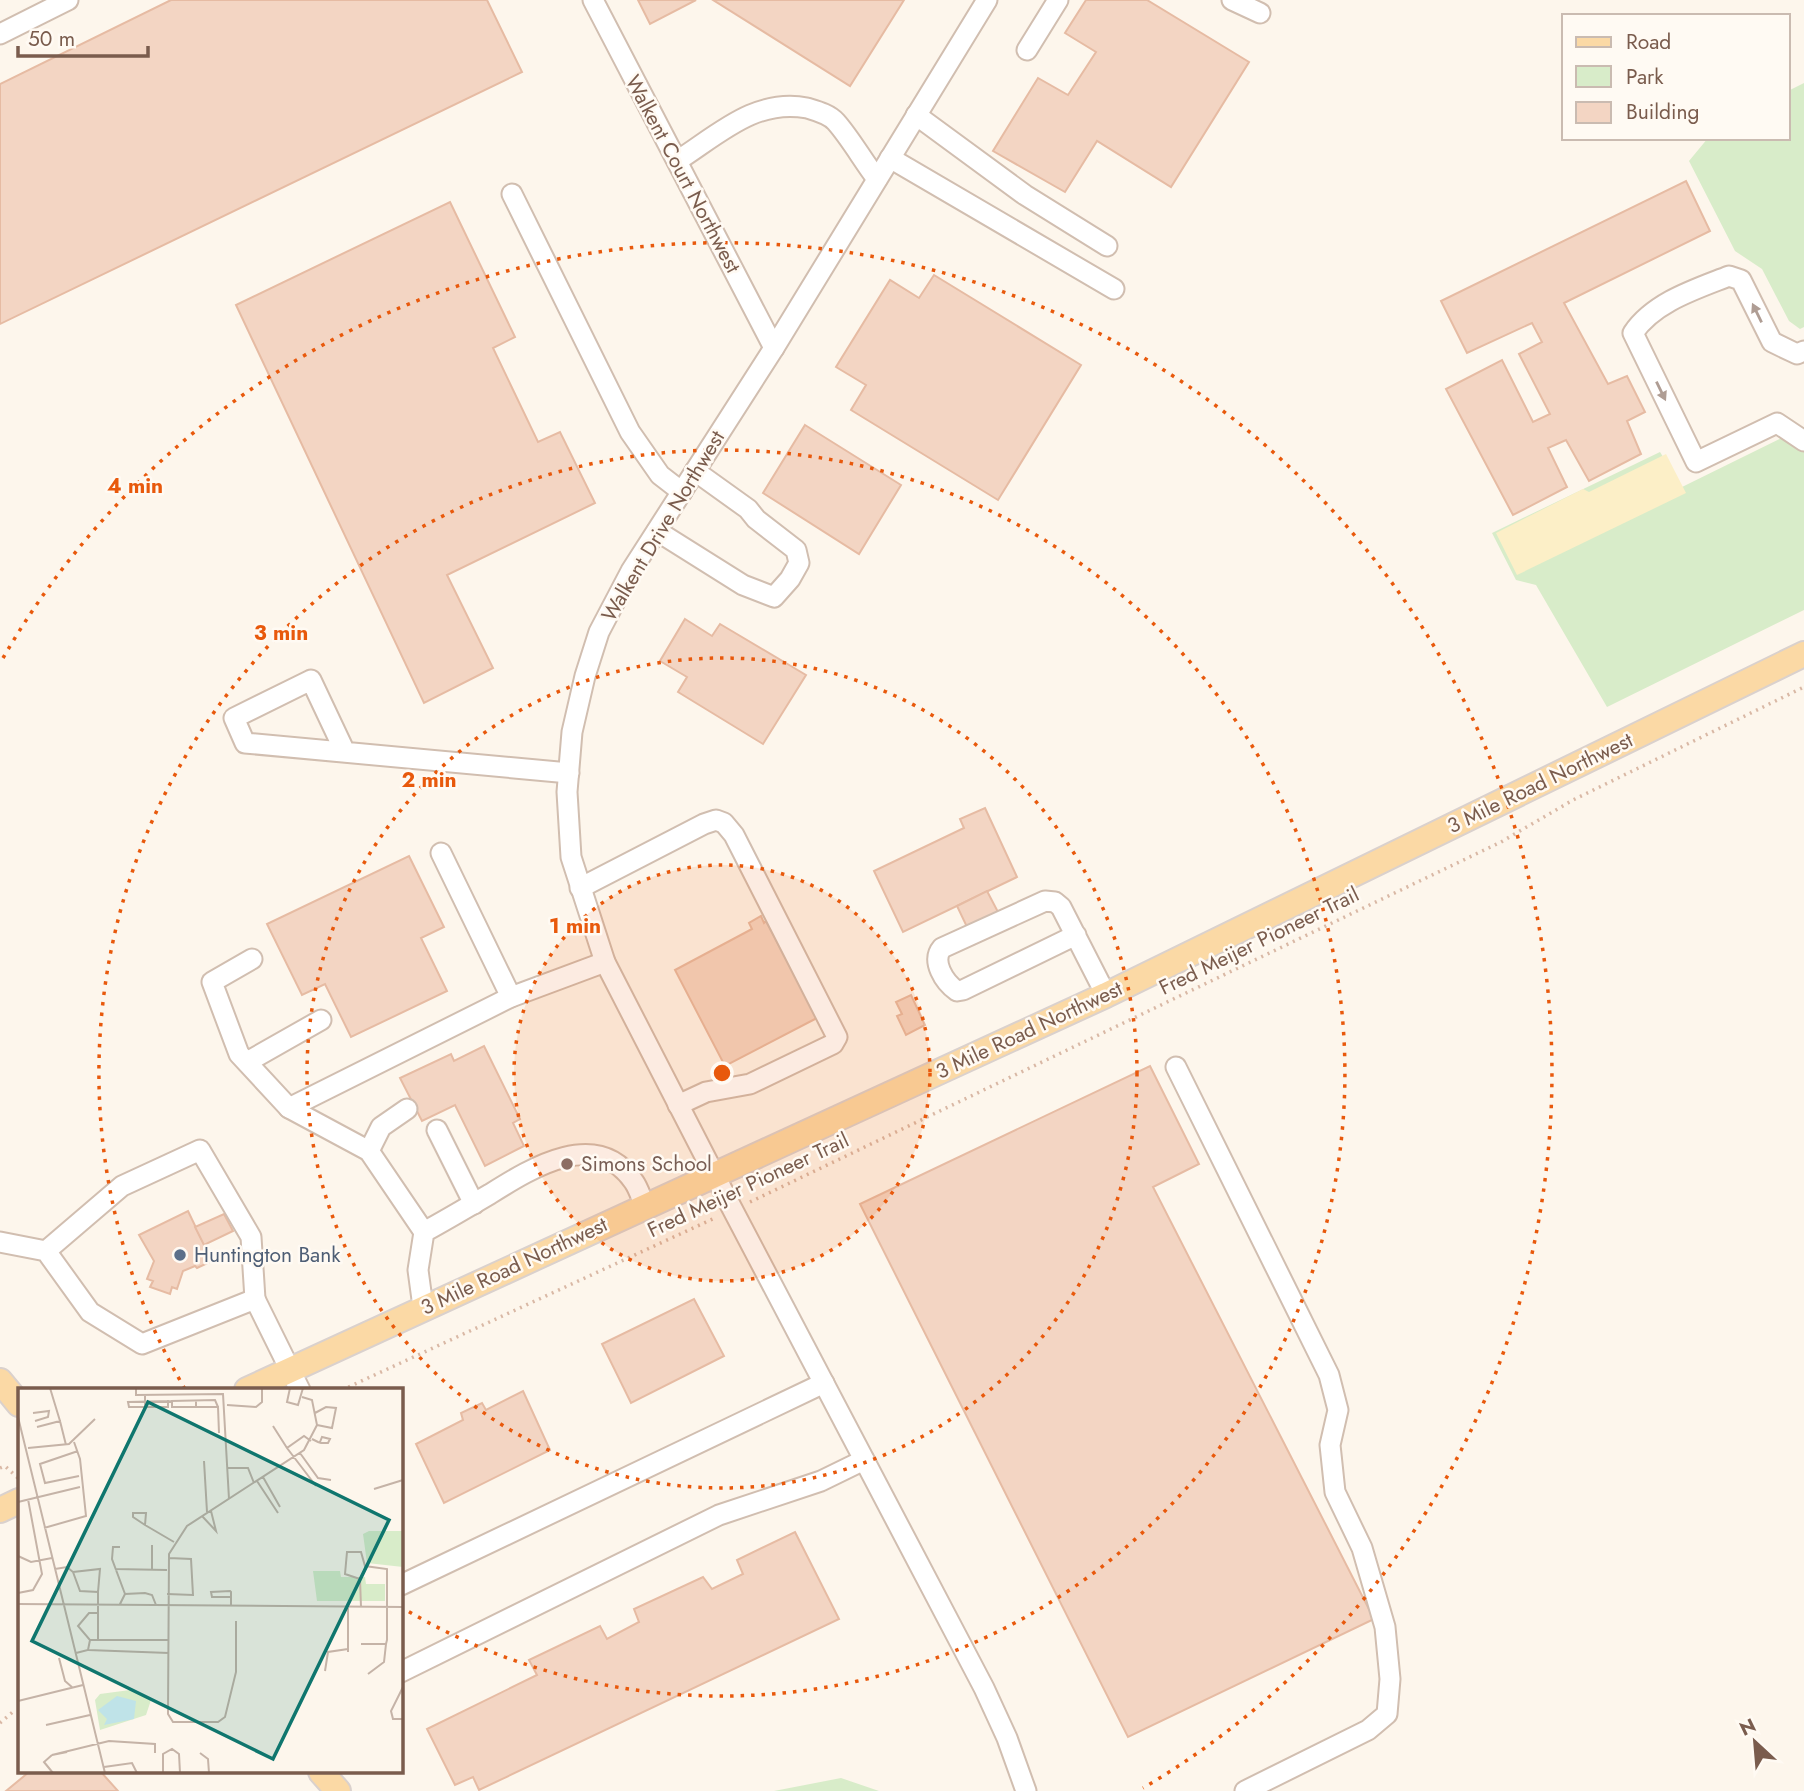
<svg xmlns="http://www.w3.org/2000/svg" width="1804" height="1791" font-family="Jost,sans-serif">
	<rect width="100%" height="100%" fill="#fdf6ec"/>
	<!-- green -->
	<g fill="#d8ecc9">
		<path d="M1804 83V327L1800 329 1789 321 1762 269 1735 251 1689 161 1708 138H1788V91Z"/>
		<path d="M1804 427V610L1607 707 1536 585 1516 580 1492 533 1660 452 1682 487Z"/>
		<path d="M841 1778 879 1791H774Z"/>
	</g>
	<!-- sand -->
	<path fill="#fcefc7" d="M1666 454 1686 493 1517 575 1496 533 1583 489 1589 492Z"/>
	<!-- building -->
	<g fill="#f3d5c3" stroke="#e6bba3" stroke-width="2">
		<path d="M171 0H487L522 72 0 324V84Z"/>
		<path d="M638 0H696L650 24Z"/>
		<path d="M713 0H904L850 86Z"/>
		<path d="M1086 0H1147L1249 62 1171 187 1097 141 1065 192 993 151 1038 78 1068 95 1096 52 1065 33Z"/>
		<path d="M1686 181 1710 231 1564 303 1608 384 1627 376 1645 412 1627 421 1641 454 1589 481 1566 440 1548 448 1567 487 1513 515 1446 389 1502 360 1533 422 1550 414 1519 354 1542 342 1532 323 1467 353 1441 301Z"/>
		<path d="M450 202 515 337 493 348 538 442 560 432 595 503 447 575 493 668 424 703 236 305Z"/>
		<path d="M934 275 1081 365 998 500 851 410 866 385 836 367 890 280 919 298Z"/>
		<path d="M805 425 901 485 859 554 763 493Z"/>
		<path d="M685 619 712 636 720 624 806 675 763 744 678 692 687 677 660 661Z"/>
		<path d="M985 808 1017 877 903 932 874 871 964 828 960 819Z"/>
		<path d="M409 856 444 927 421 938 447 991 351 1037 325 984 302 995 267 924Z"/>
		<path d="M987 891 998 912 967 927 957 906Z"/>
		<path d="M761 916 764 923 766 921 817 1018 725 1066 675 970 752 929 749 923Z"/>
		<path d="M911 995 925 1025 906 1035 897 1016 902 1014 896 1002Z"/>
		<path d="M484 1046 520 1119 513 1123 524 1146 485 1166 455 1105 422 1121 400 1078 451 1054 454 1061Z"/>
		<path d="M1150 1066 1199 1164 1153 1187 1374 1619 1128 1737 860 1204Z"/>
		<path d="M188 1211 212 1261 197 1268 195 1266 183 1271 177 1289 172 1287 170 1294 150 1287 153 1281 147 1279 154 1261 139 1235Z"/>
		<path d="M224 1214 233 1231 204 1245 195 1227Z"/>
		<path d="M694 1299 724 1356 631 1403 602 1344Z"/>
		<path d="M523 1391 550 1450 444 1503 416 1444 463 1420 461 1413 482 1403 486 1410Z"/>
		<path d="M795 1532 839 1619 479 1790 473 1777 455 1785 427 1729 537 1675 529 1660 600 1626 607 1639 639 1622 634 1609 703 1577 712 1589 743 1574 737 1560Z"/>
		<path d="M29 1772H101L118 1791H6Z"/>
	</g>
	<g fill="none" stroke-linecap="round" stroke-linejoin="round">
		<defs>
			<g id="minor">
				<path d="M593 0 774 348"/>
				<path d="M987 0 774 348 631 571 599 632 585 676 572 732 567 792 571 857 605 962 714 1174 984 1688 1007 1738 1026 1791"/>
				<path d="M1232 0 1260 13"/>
				<path d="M0 34 68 0"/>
				<path d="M1027 50 1058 0"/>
				<path d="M916 115 1025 195 1107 246"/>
				<path d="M890 158 1114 289"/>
				<path d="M677 161C718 135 755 98 807 108 817 111 829 114 836 122 851 139 863 161 877 179"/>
				<path d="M512 194 630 432 660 475 682 492"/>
				<path d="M1804 351 1797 354 1772 342 1741 280 1729 276C1696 289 1654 302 1633 333L1696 462 1777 423 1804 441"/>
				<path d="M657 531 743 585 774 597 790 579 799 563 796 550 756 519 748 509 695 471"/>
				<path d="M345 752 311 680 234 718 245 743 569 773"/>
				<path d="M441 853 511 997"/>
				<path d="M580 888 704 824 716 820 724 823 734 835 837 1037 833 1044 750 1084 706 1092 678 1105"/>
				<path d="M1076 935 963 990 957 991C944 982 931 961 942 948L1045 901 1055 902 1061 907 1106 995"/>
				<path d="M252 959 212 982 239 1054 289 1108 369 1151 424 1232"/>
				<path d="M247 1062 321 1020"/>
				<path d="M1176 1067 1329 1375 1338 1410 1330 1445 1335 1492 1362 1548 1385 1627 1390 1679 1387 1714 1368 1730 1245 1791"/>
				<path d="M289 1108 511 997 605 962"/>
				<path d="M437 1130 474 1204"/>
				<path d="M369 1151 381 1127 407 1109"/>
				<path d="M0 1242 46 1251 90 1312 142 1344 255 1299 300 1390"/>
				<path d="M46 1251 122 1186 200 1150 251 1237 255 1299"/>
				<path d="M423 1307 418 1270 424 1232C446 1220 468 1207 490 1194 530 1169 597 1126 634 1182 639 1189 641 1198 645 1206"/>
				<path d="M401 1585 824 1383"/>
				<path d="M401 1672 719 1515 821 1481 864 1460"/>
			</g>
			<g id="major">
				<path d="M0 1381 19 1404"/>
				<path d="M247 1390 1106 995 1804 654"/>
				<path d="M0 1510 19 1501"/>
				<path d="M321 1772 338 1791"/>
			</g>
		</defs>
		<!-- minor casing -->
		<use href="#minor" stroke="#d1beb0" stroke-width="23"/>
		<!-- major casing -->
		<use href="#major" stroke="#dad1cd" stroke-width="28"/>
		<!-- path -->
		<g stroke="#d9b8a5" stroke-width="3.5" stroke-dasharray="2 5" stroke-linecap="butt">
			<path d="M750 1202 1501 842 1573 800 1804 687"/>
			<path d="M342 1390 717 1217"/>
			<path d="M0 1468 5 1466 19 1479"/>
			<path d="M0 1723 15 1710"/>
		</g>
		<!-- minor -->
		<use href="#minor" stroke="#fff" stroke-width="19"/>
		<!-- major -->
		<use href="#major" stroke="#fbd9a5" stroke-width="24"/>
	</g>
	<!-- one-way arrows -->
	<defs><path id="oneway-solid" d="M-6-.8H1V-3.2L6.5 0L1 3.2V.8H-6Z" transform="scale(1.75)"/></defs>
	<g fill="#af9d94">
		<use href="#oneway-solid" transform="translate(1757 313) rotate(-116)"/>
		<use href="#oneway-solid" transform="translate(1661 391) rotate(64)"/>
	</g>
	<!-- distance rings -->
	<circle cx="722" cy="1073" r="208" fill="#e8590c" fill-opacity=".12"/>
	<g fill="none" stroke="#e8590c" stroke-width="3.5" stroke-dasharray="3.5 7">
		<circle cx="722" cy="1073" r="208"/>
		<circle cx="722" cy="1073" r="415"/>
		<path d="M185 1389A623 623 0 1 1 401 1607"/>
		<path d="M3 658A830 830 0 1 1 1143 1788"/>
	</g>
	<!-- markers -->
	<circle fill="#8d6e63" stroke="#fffaf3" stroke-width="2.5" cx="567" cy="1164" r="7"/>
	<circle fill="#5c6f8a" stroke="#fffaf3" stroke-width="2.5" cx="180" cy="1255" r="7"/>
	<g text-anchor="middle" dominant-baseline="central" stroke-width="5" stroke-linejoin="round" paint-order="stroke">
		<!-- street labels -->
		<g font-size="21" fill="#7a5c4d" stroke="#fffaf3">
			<text transform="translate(683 174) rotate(62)">Walkent Court Northwest</text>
			<text transform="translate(663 526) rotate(-59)">Walkent Drive Northwest</text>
			<text transform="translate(1540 783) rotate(-26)">3 Mile Road Northwest</text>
			<text transform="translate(1259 941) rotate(-26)">Fred Meijer Pioneer Trail</text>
			<text transform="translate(1029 1030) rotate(-25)">3 Mile Road Northwest</text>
			<text transform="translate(748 1185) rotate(-25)">Fred Meijer Pioneer Trail</text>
			<text transform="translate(514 1266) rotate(-25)">3 Mile Road Northwest</text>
		</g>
		<!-- education labels -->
		<g font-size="21" fill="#785e54" stroke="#fffaf3" text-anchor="start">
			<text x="581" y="1164">Simons School</text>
		</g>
		<!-- service labels -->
		<g font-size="21" fill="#4e5e75" stroke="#fffaf3" text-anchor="start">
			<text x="194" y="1255">Huntington Bank</text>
		</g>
	</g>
	<!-- overview -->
	<g transform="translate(18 1388)">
		<rect width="385" height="385" fill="#fdf6ec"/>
		<path d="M351 143H385V179L349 175 345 146ZM295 183H322L323 189H347L348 196H367V213H299ZM112 302 133 312 128 327 82 342 77 312 82 306Z" fill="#d8ecc9"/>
		<path d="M99 308 118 313 116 331 86 337 89 331 80 322Z" fill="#bfe3e8"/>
		<path fill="none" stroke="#c5b3a7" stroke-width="2" d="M118 0V7L205 6 211 111M272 0 269 14 280 17 285 0M127 7V19H150V12M154 12V19H178V13M209 17 238 19 244 14V0M127 19H111L110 14 197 12 200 19M178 19H200L201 45M15 25 31 23 30 29 17 33M297 25 308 19 318 20 314 40 299 37M0 29 87 385M42 33 48 57M255 38 269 60M19 39 42 33 32 0M294 51 300 54 303 55H310L312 51 304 49 302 54M293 53 286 48 269 60 298 98M10 60 51 56 77 31M60 63 22 76 27 95 61 88M282 65 300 90 313 92M186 73 189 124M210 80H230L236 95M245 89 262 119M239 93 260 125M356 101 385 92M0 114 62 99M184 128 198 143 193 123M127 137 128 125H115V129L127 137 156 154M26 140 68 128 62 71 56 54M134 157V181M102 159H95L94 171 107 206M0 168 13 174 34 170M37 181 49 179 55 184 62 203 80 204V225H71L60 238 72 252 70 262 58 265M97 181 149 182M55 184 82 181 80 204M0 205 15 202 24 186 10 111M149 206 175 207 173 171 151 170M213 209H194L193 204 212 203 213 204V217M0 216 385 219M102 216 107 206 127 205 134 207 138 217M330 219V264M218 233V284L207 329 200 334H155L150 326 151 166 169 138 286 62 299 37 294 12 284 9M72 252H150M80 252V226M343 256H368L369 252V181L347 178 343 164H329L327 186 342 191 343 219M70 262 151 265M41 270 47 293 55 300M307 283 310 264 330 261M350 286 366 274 368 256M385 299 373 323 375 331H385M0 313 65 297M28 337 72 327M49 364 34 367 91 353 137 356V365M182 365 190 371 191 385M34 367 26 374 35 385M86 379 114 375 119 385M145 385V366L154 361 161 366 162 385"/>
		<path fill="#0f766e" fill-opacity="0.15" stroke="#0f766e" stroke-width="3.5" d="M130 14 371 132 255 371 14 253Z"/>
		<rect width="385" height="385" fill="none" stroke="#7a5c4d" stroke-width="3.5"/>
	</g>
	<circle cx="722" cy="1073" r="10" fill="#e8590c" stroke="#fffaf3" stroke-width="3.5"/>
	<g font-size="21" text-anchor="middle" font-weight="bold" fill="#e8590c" stroke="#fffaf3" stroke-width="5" stroke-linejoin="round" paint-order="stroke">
		<text x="135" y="493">4 min</text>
		<text x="281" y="640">3 min</text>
		<text x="429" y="787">2 min</text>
		<text x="575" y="933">1 min</text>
	</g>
	<!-- legend -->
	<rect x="1562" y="14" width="228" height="126" fill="#fffaf3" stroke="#cabbb1" stroke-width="2"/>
	<rect x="1576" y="37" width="35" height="10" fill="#fbd9a5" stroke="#cabbb1" stroke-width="2"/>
	<text x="1626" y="49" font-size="21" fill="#7a5c4d">Road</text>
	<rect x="1576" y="66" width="35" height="21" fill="#d8ecc9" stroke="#cabbb1" stroke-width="2"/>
	<text x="1626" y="84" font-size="21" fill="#7a5c4d">Park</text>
	<rect x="1576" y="102" width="35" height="21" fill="#f3d5c3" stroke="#cabbb1" stroke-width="2"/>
	<text x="1626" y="119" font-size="21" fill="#7a5c4d">Building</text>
	<!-- north arrow -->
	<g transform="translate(1755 1742) rotate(334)" stroke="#fffaf3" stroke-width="5" paint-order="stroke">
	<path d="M0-5L12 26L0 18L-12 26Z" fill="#7a5c4d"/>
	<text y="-10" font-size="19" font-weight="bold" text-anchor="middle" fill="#7a5c4d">N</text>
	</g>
	<!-- scale -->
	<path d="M18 46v10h130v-10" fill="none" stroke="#7a5c4d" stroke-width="3.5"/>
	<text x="28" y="46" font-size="21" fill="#7a5c4d" stroke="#fffaf3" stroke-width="5" paint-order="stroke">50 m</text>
</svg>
